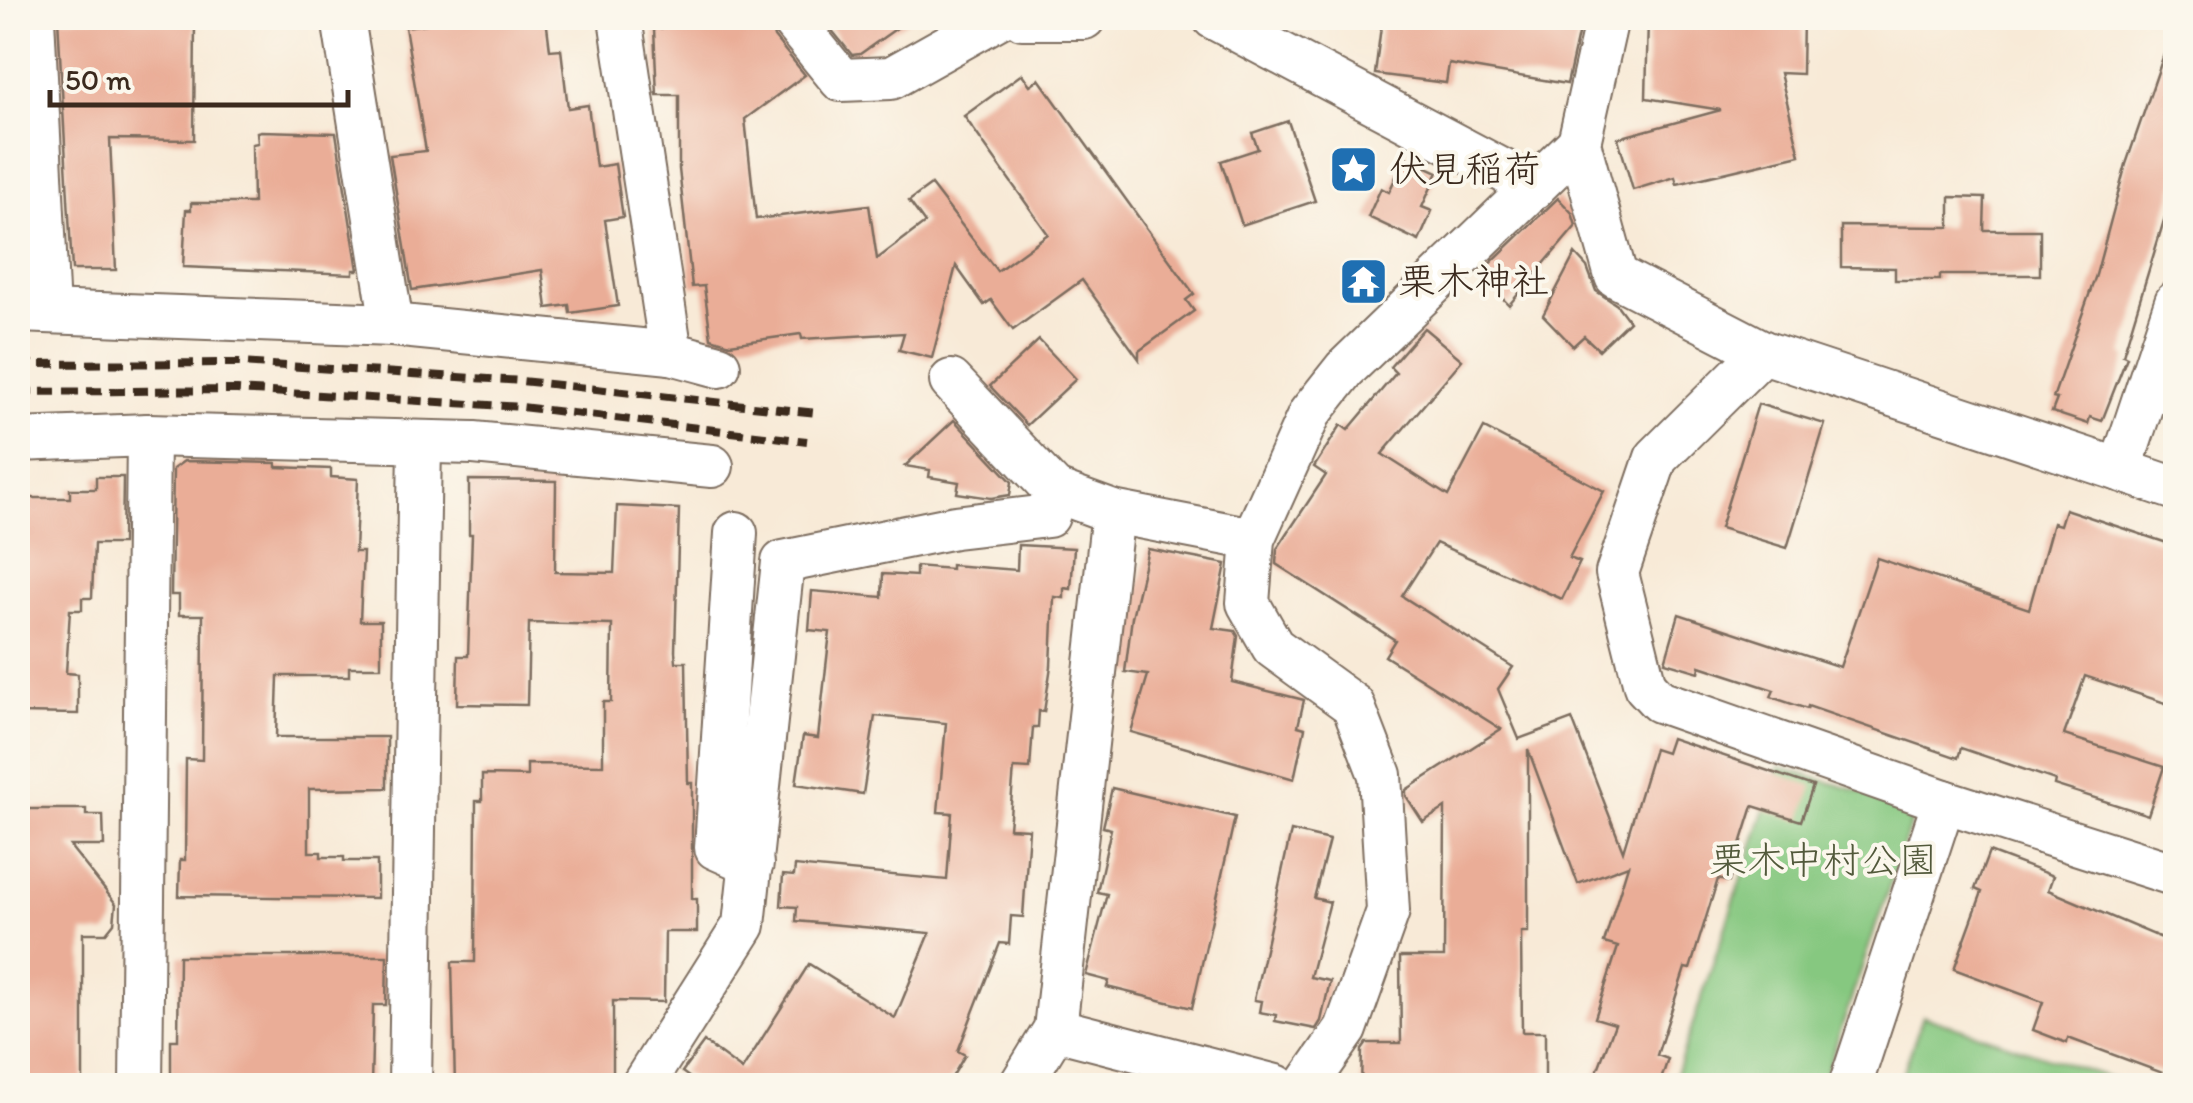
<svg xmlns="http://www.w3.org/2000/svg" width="2193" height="1103" font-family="Itim,'Klee One',sans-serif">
	<rect width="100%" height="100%" fill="#fbf7ec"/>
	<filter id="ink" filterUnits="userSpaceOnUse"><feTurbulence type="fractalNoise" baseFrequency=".01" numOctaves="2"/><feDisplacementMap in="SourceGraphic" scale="20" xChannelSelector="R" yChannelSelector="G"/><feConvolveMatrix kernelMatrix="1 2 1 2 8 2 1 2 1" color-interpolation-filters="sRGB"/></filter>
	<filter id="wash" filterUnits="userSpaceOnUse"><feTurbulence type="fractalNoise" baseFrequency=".0048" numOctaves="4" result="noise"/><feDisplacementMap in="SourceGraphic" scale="40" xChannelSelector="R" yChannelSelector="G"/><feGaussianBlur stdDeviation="2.25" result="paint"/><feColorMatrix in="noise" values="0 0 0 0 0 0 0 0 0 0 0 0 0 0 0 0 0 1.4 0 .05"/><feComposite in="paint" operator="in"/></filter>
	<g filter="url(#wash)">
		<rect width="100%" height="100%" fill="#f8ead7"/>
		<!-- green -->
		<g fill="#86c880" stroke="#60794f" stroke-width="2.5">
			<path d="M1779 767 1911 807 1912 820 1822 1085 1672 1086Z"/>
			<path d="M1923 1016 2131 1085H1899Z"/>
		</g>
		<g id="blocks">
			<!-- building -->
			<g fill="#eaad97">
				<path d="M58 18H195L194 140 110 139 116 270H72Z"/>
				<path d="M468 18H546L550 50 561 49 568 108 588 105 596 167 615 164 623 217 605 220 618 306 570 313 569 305 547 308 542 270 412 290 390 155 426 151 405 27Z"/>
				<path d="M704 18H769L774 37 805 75 745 119 756 219 869 205 877 259 925 223 909 201 931 185 997 271 1048 234 964 116 1022 74 1030 85 1039 79 1194 294 1186 300 1194 311 1139 351V359L1082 280 1013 330 991 300 984 305 956 266 932 358 899 350 904 333 802 339 801 334 730 344 711 338 704 286 692 287 679 169V95H657L654 29 707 23Z"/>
				<path d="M822 18H911L860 54 852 55Z"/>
				<path d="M1382 18H1504L1579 30 1567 84 1449 64 1446 83 1375 74Z"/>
				<path d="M1648 18H1803L1802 74 1780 73 1800 155 1677 184 1675 177 1633 190 1618 138 1721 110 1646 98Z"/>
				<path d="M2169 40 2176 41V181L2123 355 2127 357 2102 421 2090 417 2088 424 2052 412 2057 399 2053 398 2096 275 2126 164Z"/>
				<path d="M1288 121 1315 201 1242 225 1221 161 1258 149 1252 133Z"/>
				<path d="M261 131 336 133 358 270H353V274L183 267 186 210H191V203H253L252 144 258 143 257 132Z"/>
				<path d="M1405 157 1438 172 1422 207 1432 211 1419 241 1368 217 1381 188 1389 192Z"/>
				<path d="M1950 197 1985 198 1984 230H2040V275H1940V280H1895V268L1841 267V226L1950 227Z"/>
				<path d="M1558 198 1572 213 1576 226 1509 305 1479 274Z"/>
				<path d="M1575 254 1587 267 1596 291 1617 305 1629 321 1599 350 1584 336 1573 346 1543 315Z"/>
				<path d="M1424 328 1462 360 1382 454 1448 496 1484 428 1604 491 1569 558 1580 562 1562 599 1436 543 1402 596 1513 667 1498 689 1519 739 1572 719 1623 851 1654 749 1666 753 1671 738 1813 786 1801 821 1753 806 1729 882 1718 879 1690 969 1685 968 1657 1055 1668 1059 1659 1086H1618L1595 1077 1615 1024 1595 1018 1618 947 1604 943 1628 865 1578 884 1528 749V932H1521L1522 1032H1545V1086H1361L1362 1050 1367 1043H1401L1400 957H1444L1445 808 1423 822 1406 796V790L1501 729 1385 656 1395 640 1276 564 1277 549 1326 475 1314 467 1341 425 1348 430 1396 373 1390 367Z"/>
				<path d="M1039 340 1076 379 1027 425 990 386Z"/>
				<path d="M1758 404 1825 424 1787 548 1720 528Z"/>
				<path d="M954 420 1012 482 1010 495 991 498 957 493 959 482 929 477 930 470 905 466Z"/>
				<path d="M184 461 276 463V467L331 469V477L358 479 355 552H363L360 621H381V667H349V676H278L276 737H387V788L309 789V852H321V857H344V861H377V898L179 896 180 860H185L186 759 202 760 203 615H179V595H171L173 469Z"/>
				<path d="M96 477H123L122 544H94L92 598H82V610H70L66 673 78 674V714L20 713 18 498H70V489H96Z"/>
				<path d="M469 480 556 481 555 572 614 573 617 506 679 509 675 651 676 662H686L688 783H692V899H697V932H665L664 1002 613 1001V1086H455L452 962H475L476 801H482V775L527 776V764L603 765V702H611L612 625 529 623 527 705 457 704 458 656H468L472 534H469Z"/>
				<path d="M2065 509 2176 546V681L2168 704 2085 676 2064 735 2164 767 2148 815 2054 785 2055 780 1961 748 1958 758 1808 706 1807 709 1771 697 1774 690 1700 666 1699 672 1665 662 1679 614 1840 667 1877 558 2029 609 2053 523 2060 525Z"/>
				<path d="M1018 545 1074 548 1071 589 1064 588V598L1054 597 1051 666 1044 712 1039 711 1038 727H1033L1030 769 1014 768 1009 828 1029 829 1023 917 1011 916 1009 944 1000 943 958 1051 965 1055 947 1086H701L682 1072 704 1042 742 1070 809 964 895 1018 930 933 796 921 797 907 781 906 783 875 794 876 795 866 947 880 952 813 938 812 946 723 875 716 863 794 796 784 803 736 818 738 830 632 809 630 812 591 882 597 883 574 916 576V566L951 569V565L1017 570Z"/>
				<path d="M1148 549 1226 564 1213 628 1235 631 1238 636 1232 682 1304 700 1298 726 1305 728 1294 779 1131 732 1148 675 1125 672 1132 617Z"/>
				<path d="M1112 788 1235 817 1192 1008 1107 987 1109 981 1086 975 1107 894 1097 892 1111 829 1103 827Z"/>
				<path d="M18 809H86V815H103L104 846H70L116 904 114 923 106 933H83V1086H18Z"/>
				<path d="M1291 831 1329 840 1314 898 1330 902 1310 977 1330 981 1321 1021 1316 1029 1275 1021 1276 1015 1259 1012 1261 1001 1254 1000Z"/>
				<path d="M1989 852 2053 876 2048 890 2176 944V1078L2068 1038 2067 1043 2033 1030 2043 1002 1954 969 1982 892 1975 889Z"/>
				<path d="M179 956H387L386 1005H373L371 1085 171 1086V1040H178Z"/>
			</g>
		</g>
	</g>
	<g filter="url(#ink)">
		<use href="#blocks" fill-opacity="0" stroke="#7d6d5f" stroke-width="2.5"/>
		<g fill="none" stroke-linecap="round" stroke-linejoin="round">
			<defs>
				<g id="minor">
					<path d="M33 18 48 311"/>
					<path d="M343 18 392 325"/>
					<path d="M1022 18H1084"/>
					<path d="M1214 18 1534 187"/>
					<path d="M1607 18 1579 143 1616 276 1763 352 2120 470 2176 302"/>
					<path d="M793 21 841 80 891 78 998 18"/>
					<path d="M18 311 392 325 671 353 620 18"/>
					<path d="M1763 352 1656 458 1617 573 1645 686 1659 701 1944 801 2176 875"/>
					<path d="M671 353 719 366"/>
					<path d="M951 381 1055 491"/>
					<path d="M18 440 148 435 474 443 712 466"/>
					<path d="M2120 470 2176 489"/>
					<path d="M736 533 716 848 752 864"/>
					<path d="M1055 1029 1276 1086"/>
					<path d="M141 1086 148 435"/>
					<path d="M410 1086 420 443"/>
					<path d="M642 1086 744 925 783 562 955 527 1048 516 1055 491 1113 512 1253 539"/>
					<path d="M1020 1086 1055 1029 1113 512"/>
					<path d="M1306 1086 1346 1029 1388 911 1380 775 1353 705 1273 647 1248 603 1253 539 1310 413 1345 369 1579 143"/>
					<path d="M1850 1086 1944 801"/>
				</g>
			</defs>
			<!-- minor casing -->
			<use href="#minor" stroke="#7d6d5f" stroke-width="46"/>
			<!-- minor -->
			<use href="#minor" stroke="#fff" stroke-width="42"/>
			<!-- rail -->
			<g stroke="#3b2a1e" stroke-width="8" stroke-dasharray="15 8" stroke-linecap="butt">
				<path d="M18 364 239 363 522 381 817 413"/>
				<path d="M18 392 237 390 522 407 807 441"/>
			</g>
		</g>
	</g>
	<!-- icons -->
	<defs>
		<symbol id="sight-square" viewBox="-11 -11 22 22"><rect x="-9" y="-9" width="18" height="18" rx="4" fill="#1f6fb2" stroke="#fbf7ec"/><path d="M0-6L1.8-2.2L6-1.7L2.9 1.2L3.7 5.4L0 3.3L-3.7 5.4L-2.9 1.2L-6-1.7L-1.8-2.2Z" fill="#fff"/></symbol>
		<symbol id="temple-square" viewBox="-11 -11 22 22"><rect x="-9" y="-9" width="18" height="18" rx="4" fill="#1f6fb2" stroke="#fbf7ec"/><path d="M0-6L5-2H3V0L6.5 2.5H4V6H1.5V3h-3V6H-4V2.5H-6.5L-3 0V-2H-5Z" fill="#fff"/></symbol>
	</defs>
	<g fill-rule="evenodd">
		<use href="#sight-square" x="1326" y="142" width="55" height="55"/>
		<use href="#temple-square" x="1336" y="254" width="55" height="55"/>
	</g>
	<g text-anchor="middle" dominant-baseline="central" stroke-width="8" stroke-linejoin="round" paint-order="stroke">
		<!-- poi labels -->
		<g font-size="38" fill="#3b2a1e" stroke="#fbf7ec" text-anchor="start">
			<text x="1389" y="169">伏見稲荷</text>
			<text x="1398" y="281">栗木神社</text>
		</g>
		<!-- park labels -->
		<g font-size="38" fill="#52593b" stroke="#fbf7ec">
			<text x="1823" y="860">栗木中村公園</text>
		</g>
	</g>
	<!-- margin -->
	<rect width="2193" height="1103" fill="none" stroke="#fbf7ec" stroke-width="60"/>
	<!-- scale -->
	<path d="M50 90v15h298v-15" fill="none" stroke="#3b2a1e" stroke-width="5"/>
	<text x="65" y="90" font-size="30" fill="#3b2a1e" stroke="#fbf7ec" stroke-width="8" paint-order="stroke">50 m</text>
</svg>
